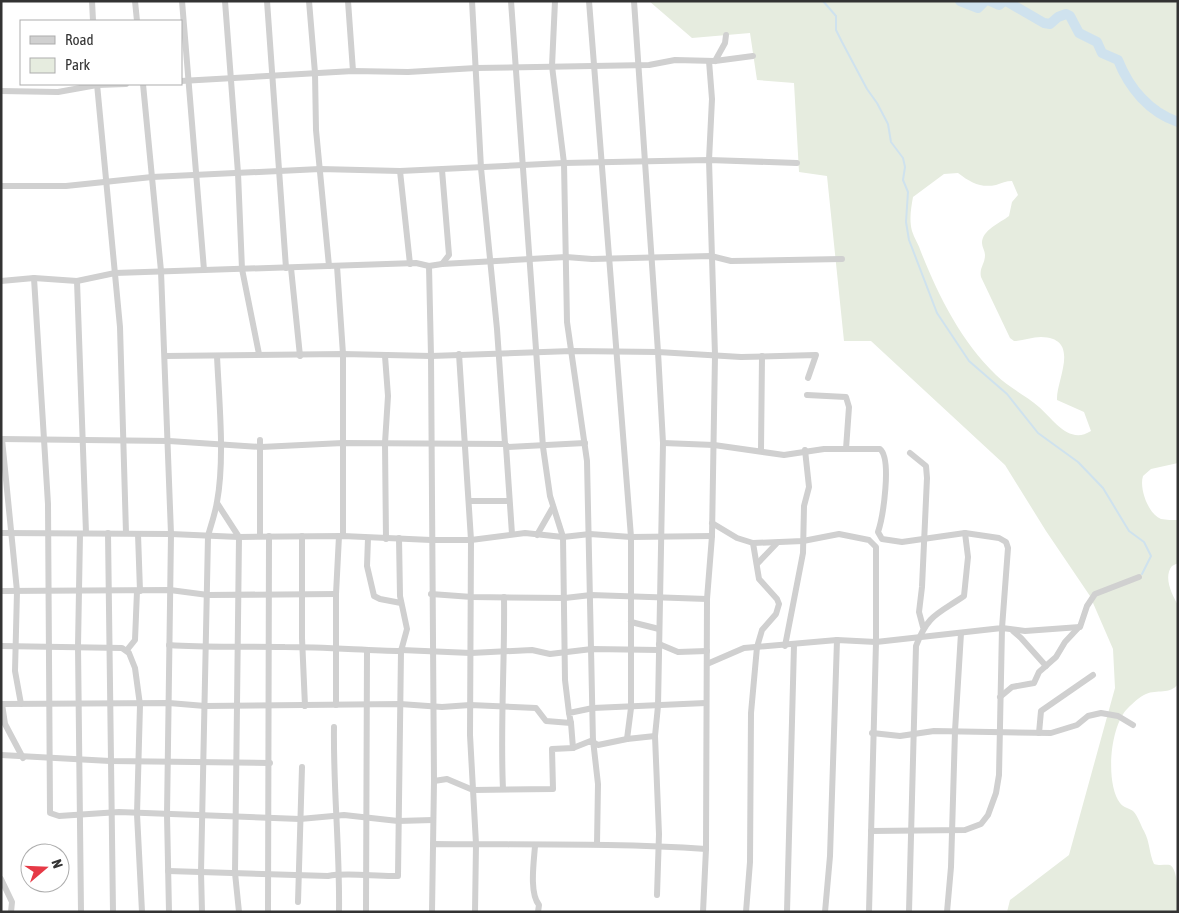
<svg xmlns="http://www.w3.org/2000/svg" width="1179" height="913" font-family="'Asap Condensed',sans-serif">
	<rect width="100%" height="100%" fill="#fff"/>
	<!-- green -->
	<path fill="#e6ecdf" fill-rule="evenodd" d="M649 1H1178V463L1151 469 1143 476C1139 488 1148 514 1161 519 1166 520 1173 520 1178 520V563L1172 566C1163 577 1172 595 1178 605V684C1170 695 1157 689 1146 694 1139 697 1133 703 1128 708 1110 725 1105 783 1120 803 1124 808 1129 808 1133 811 1138 816 1141 826 1144 831 1150 842 1149 853 1154 864 1160 866 1166 864 1170 865 1179 870 1178 902 1178 912H1007L1010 900 1069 855 1115 688 1113 649 1090 596 1046 531 1005 465 871 341H844L827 176 799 172 794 83 757 80 750 33 692 38ZM958 173C971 183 981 188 996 185 1002 183 1006 181 1012 181L1018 195 1012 202 1009 216C1000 223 982 230 982 243 982 247 985 251 985 255 985 264 979 268 981 277L1010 338 1014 341C1023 341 1032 337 1041 337 1082 338 1056 380 1057 400L1084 412 1091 431C1069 445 1054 420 1039 407 1025 395 1008 387 996 375 961 341 939 297 921 252 919 245 914 238 912 231 909 220 911 208 913 197L944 174Z"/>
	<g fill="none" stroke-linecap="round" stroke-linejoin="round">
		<!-- stream -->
		<path stroke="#cfe2ee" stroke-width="2" d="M823 1 836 16V30L842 42 867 89 877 103 888 124 891 142 903 158 905 167 903 180 908 192 906 222 909 240 937 313 969 361 1007 394 1038 433 1078 462 1103 488 1129 531 1144 542 1151 556 1142 574"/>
		<!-- river -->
		<g stroke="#cfe2ee" stroke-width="10">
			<path d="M960 1 978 8 985 1"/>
			<path d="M990 1 999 5 1004 1"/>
			<path d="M1006 1 1044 23 1050 24 1058 17 1066 14 1070 16 1079 33 1097 42 1102 53 1118 60C1129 88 1149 112 1178 122"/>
		</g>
		<!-- street -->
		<g stroke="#d0d0d0" stroke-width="6">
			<path d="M92 1 93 21"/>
			<path d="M135 1 137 21"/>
			<path d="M182 1 204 270"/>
			<path d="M225 1 238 173 242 269 259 354"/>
			<path d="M267 1 286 268"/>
			<path d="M309 1 315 73 316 130 329 266"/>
			<path d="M348 1 353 71"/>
			<path d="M472 1 481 168 497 329 505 444 508 447 585 443"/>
			<path d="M511 1 543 447 550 496 563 537 565 680 569 713"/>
			<path d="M555 1 552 66 564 163 567 322 587 461 593 742 598 745 627 739 655 736"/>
			<path d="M589 1 631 537V708L627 739"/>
			<path d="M715 61 725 43 726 35"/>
			<path d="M181 81 353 71 408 72 476 68 649 65 675 60 715 61 753 56"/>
			<path d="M97 84 120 327 126 533"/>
			<path d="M143 84 161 271 171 534 167 815 169 912"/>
			<path d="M1 91 58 92 97 85 126 84"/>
			<path d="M400 171 410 264"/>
			<path d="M1 186H66L152 177 320 169 400 171 564 163 709 160 797 163"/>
			<path d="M442 264 566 257 592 259 711 256 731 261 842 259"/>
			<path d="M337 266 343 354V536"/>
			<path d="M429 266 431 356 434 781 432 912"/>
			<path d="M291 268 300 356"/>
			<path d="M34 278 48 504 50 813 59 816 119 812 300 819 344 815 398 821 433 820"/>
			<path d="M1 281 34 278 77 281 115 273 416 263 429 266 442 264 449 255 442 170"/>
			<path d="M77 281 86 533"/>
			<path d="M459 354 471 540 470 735 476 844 475 912"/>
			<path d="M165 356 343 354 431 356 572 351 658 352 634 1"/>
			<path d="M385 356 388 396 385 443 386 539"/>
			<path d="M807 395 846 397 849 407 846 449"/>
			<path d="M1 439 169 441 261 447 343 443 505 444"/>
			<path d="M2 439 17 591 15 671 21 704"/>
			<path d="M663 443 714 445 784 455 824 449H880C892 459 883 517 878 532L882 539 902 542 965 533 999 538 1006 542 1008 548 1002 628 876 642 837 640 744 648 707 664"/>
			<path d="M506 446 512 534"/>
			<path d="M761 450 762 356"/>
			<path d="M910 453 926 466 927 478 922 587 919 612 923 627"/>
			<path d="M469 501H509"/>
			<path d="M217 503 239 537 235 873 239 912"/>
			<path d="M712 523 737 538 753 543 803 541 839 534 869 540 876 547V642L869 912"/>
			<path d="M1 533 171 534 239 537 343 536 431 540H471L525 533 563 537 590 534 631 537 712 536"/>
			<path d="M108 533 113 912"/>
			<path d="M80 534 78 646 81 912"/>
			<path d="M138 534 140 591"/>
			<path d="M537 535 553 507"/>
			<path d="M260 536V440"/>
			<path d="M302 536V638L305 706"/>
			<path d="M368 538 367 566 374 596 380 599 401 603"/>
			<path d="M757 564 777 543"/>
			<path d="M1 591 170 590 208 595 336 594"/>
			<path d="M431 594 472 597 565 598 591 595 707 599"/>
			<path d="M631 622 659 629"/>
			<path d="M1013 631 1021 638 1046 666"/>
			<path d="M659 644 678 652 707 651"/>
			<path d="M169 645C208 648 246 646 285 647 323 647 362 650 401 651"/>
			<path d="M1 646 122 648 129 653 135 668 140 705 137 814 142 912"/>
			<path d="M785 646 803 553 804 506 809 487 805 450"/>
			<path d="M127 650 135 640 137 591"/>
			<path d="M401 650 471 653 532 650 550 654 592 649 659 650"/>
			<path d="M1000 697 1012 687 1034 683 1039 672 1056 657 1065 642 1079 627"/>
			<path d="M1 704 169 703 205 706 400 704 442 707 470 705 536 708 546 721 571 723 569 713 593 708 706 703"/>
			<path d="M2 704 5 724 23 758"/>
			<path d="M336 705V594L339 536"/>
			<path d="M571 723 573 748"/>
			<path d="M334 727C333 789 340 850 339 912"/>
			<path d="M872 733 900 736 934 731 1051 733 1077 725 1088 716 1101 713 1118 716 1133 725"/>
			<path d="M1039 733 1041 711 1093 675"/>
			<path d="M1 755 110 761 270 763"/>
			<path d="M434 781 447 779 473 790 553 789 552 749 573 748 593 740 598 784 597 844"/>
			<path d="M503 789C500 725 505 661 504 597"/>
			<path d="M871 831 965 830 981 824 988 815 996 793 999 775 1002 628 1025 631 1080 627 1087 606 1095 594 1139 577"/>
			<path d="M535 846C534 861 529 893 539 905L538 912"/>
			<path d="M433 848V844C524 845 615 843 706 849"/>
			<path d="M168 871 328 876C348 872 377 877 398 876L401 651 407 629 400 596 399 538"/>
			<path d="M1 879 12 902 11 912"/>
			<path d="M657 895 659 834 655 736 658 706 663 443 658 352 741 357 816 355 808 378"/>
			<path d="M298 902 302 767"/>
			<path d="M202 912 201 872 208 536C211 525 215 514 217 502 225 459 219 400 217 356"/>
			<path d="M268 912 269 536"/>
			<path d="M366 912 367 650"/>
			<path d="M703 912 706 849 707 599 712 536 715 355 709 160 712 99 709 61"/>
			<path d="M746 912 750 862 751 713 757 647 762 630 776 614 779 604 777 599 759 579 753 543"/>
			<path d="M787 912 794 645"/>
			<path d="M825 912 830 856 837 640"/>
			<path d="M909 912 916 646C928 614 938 614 964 596L968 557 965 533"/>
			<path d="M947 912 951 867 955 731 961 633"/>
		</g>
	</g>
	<!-- border -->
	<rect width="1179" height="913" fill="none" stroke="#333333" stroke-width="5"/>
	<!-- legend -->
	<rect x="20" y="20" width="162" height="65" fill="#ffffff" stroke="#adadad"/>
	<rect x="30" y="36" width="25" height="8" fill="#d0d0d0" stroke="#adadad"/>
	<text x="65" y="45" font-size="15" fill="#333333">Road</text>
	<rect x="30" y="58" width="25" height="15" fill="#e6ecdf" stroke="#adadad"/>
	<text x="65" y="70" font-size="15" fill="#333333">Park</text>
	<!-- north arrow -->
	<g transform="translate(45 868) rotate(71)"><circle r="24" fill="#ffffff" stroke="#adadad"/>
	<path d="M0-4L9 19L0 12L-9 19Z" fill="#e63946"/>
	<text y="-8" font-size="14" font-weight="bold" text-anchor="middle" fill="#333333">N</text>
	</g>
</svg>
